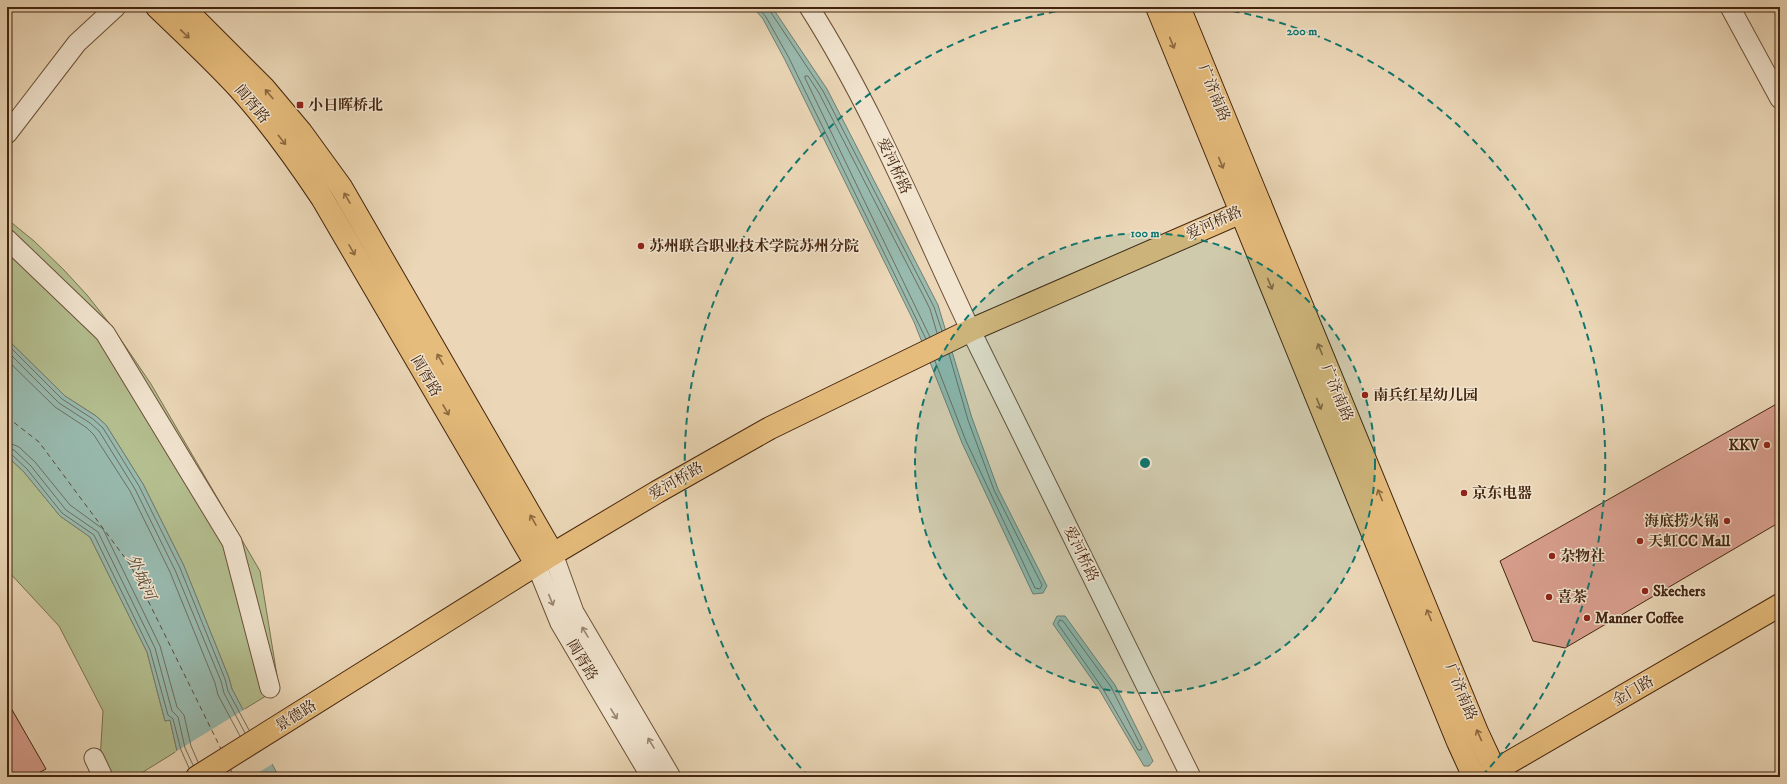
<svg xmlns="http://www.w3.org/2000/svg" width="1787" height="784" font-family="'IM FELL DW Pica','Noto Serif SC',serif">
	<rect width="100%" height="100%" fill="#ebd7b7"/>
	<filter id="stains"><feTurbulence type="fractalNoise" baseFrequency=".005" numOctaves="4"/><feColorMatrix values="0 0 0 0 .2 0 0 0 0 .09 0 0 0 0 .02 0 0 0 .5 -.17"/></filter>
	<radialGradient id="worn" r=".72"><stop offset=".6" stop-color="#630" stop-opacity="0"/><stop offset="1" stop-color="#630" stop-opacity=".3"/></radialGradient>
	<!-- green -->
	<g fill="#b4bf90" stroke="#7c724f">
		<path d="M7 219 34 241 64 270 87 295 113 328 151 384 260 571 279 688 243 710 232 689 229 678 184 566 143 484 106 425 96 416 65 396 7 339Z"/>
		<path d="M7 456 24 472 60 516 90 537 147 652 165 721 170 720 177 751 135 777H99L103 711 59 626 7 570Z"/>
	</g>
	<!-- water -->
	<g fill="#98baaf" stroke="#767e6f">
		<path d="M753 7H772L827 89 938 305 972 418 998 489 1047 586 1043 593 1033 594 962 443 914 322 785 60 763 19Z"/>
		<path d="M7 339 65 396 96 416 106 425 143 484 184 566 229 678 232 689 279 777H188L177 751 170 720 165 721 147 652 90 537 60 516 24 472 7 456Z"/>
		<path d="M1057 616H1065L1115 685 1153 761 1149 766H1144L1100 691 1053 624Z"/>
	</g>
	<!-- pier -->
	<path fill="#ebd7b7" d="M245 709 274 763 251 777H186L175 752Z"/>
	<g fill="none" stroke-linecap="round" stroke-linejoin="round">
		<!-- shore -->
		<g stroke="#6e6f5e" stroke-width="1">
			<path d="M758 7 766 17 789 58 926 339"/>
			<path d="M769 7 770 11 823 91 934 307 942 331"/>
			<path d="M930 337 805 78V76H808L819 93 923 295 930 309 937 333"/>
			<path d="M7 344 62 399 93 419 103 428 139 486 180 568 225 679 228 691 249 730"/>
			<path d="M7 351 59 403 90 423 99 431 135 489 175 570 221 681 224 693 245 733"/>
			<path d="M7 360 55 407 87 428 94 435 130 491 170 572 215 683 218 695 240 736"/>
			<path d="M935 361 966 441 1035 588 1040 589 1042 585 994 490 968 420 949 354"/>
			<path d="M7 442 19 447 35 462 70 505 103 529 160 646 177 707 184 715 191 746 198 762"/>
			<path d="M7 448 14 450 31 466 66 510 98 532 155 648 172 711 178 717 185 748 193 765"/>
			<path d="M7 453 11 454 27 469 62 513 94 535 150 650 168 715 173 719 181 750 189 768"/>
			<path d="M1060 620 1063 621 1111 687 1142 748 1141 750H1138L1103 689 1058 624Z"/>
		</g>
		<!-- ferry -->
		<g stroke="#584a36" stroke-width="1" stroke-dasharray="5 4" stroke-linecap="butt">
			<path d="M7 417 39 442 131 566 221 749"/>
			<path d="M230 768 234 777"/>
		</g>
	</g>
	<!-- building -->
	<g fill="#d99f8f" stroke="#43240e">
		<path d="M1780 402V522L1565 648 1533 641 1500 561Z"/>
		<path d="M7 701 46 769 31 777H7Z"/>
		<path d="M535 773 536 777H522Z"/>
	</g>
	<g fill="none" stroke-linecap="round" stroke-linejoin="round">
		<defs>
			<g id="minor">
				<path d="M809 7C874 109 919 222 971 331 1043 480 1118 628 1191 777"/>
				<path d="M1730 7 1780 99"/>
				<path d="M7 134 77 43 116 7"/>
				<path d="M7 239 105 333 232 542 270 688"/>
				<path d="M553 554 574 612 671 777"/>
				<path d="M536 564 560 623 651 777"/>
				<path d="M94 758 103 777"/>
			</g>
			<g id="major">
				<path d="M157 7C184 33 212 59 237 86 269 121 296 159 322 198L536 564"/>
				<path d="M183 7 264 88 301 132 341 187 553 554"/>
				<path d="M1157 7 1458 742 1474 777"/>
				<path d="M1179 7 1477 732 1498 777"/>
				<path d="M197 777 553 554 657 492 770 428 971 330 1260 204"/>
				<path d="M1484 777 1780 605"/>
			</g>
		</defs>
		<!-- minor casing -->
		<use href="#minor" stroke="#6d5138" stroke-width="21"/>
		<!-- major casing -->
		<use href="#major" stroke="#43240e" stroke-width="24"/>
		<!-- minor -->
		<use href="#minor" stroke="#f2e5d0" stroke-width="19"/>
		<!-- major -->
		<use href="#major" stroke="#e6bc7c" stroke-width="22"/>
	</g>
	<!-- one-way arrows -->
	<defs><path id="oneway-shaft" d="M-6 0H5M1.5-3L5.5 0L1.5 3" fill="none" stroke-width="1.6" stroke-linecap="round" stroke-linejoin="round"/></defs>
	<g stroke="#8c683f">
		<use href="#oneway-shaft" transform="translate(185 34) rotate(44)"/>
		<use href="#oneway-shaft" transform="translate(1172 43) rotate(68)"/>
		<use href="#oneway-shaft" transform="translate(269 94) rotate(-130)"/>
		<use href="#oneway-shaft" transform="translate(282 140) rotate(52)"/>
		<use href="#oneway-shaft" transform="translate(1221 163) rotate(68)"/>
		<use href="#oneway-shaft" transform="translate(347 198) rotate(-120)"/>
		<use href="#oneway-shaft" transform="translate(352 250) rotate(60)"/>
		<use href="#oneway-shaft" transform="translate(1270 284) rotate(68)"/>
		<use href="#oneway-shaft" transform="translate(1320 349) rotate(-112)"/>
		<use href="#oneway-shaft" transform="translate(440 359) rotate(-120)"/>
		<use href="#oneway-shaft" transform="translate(1319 404) rotate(68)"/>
		<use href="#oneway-shaft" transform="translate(446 410) rotate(60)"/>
		<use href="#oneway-shaft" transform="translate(1380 495) rotate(-112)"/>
		<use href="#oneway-shaft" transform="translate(533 520) rotate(-120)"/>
		<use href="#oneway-shaft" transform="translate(1429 615) rotate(-112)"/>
		<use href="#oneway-shaft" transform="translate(1479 735) rotate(-114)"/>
	</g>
	<g stroke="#9a846f">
		<use href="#oneway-shaft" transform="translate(551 600) rotate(68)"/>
		<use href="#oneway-shaft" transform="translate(585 632) rotate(-121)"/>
		<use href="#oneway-shaft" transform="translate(614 714) rotate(59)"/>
		<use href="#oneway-shaft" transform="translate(651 743) rotate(-121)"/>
	</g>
	<!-- distance rings -->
	<circle cx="1145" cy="463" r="230" fill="#0f766e" fill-opacity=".12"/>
	<g fill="none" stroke="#0f766e" stroke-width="2" stroke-dasharray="7 5">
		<circle cx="1145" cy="463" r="230"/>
		<path d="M809 777A460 460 0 0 1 1081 7M1209 7A460 460 0 0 1 1481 777"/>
	</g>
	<!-- markers -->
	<g fill="#8f2418" stroke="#f2e5d0" stroke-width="1.5">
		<rect x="296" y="101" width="8" height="8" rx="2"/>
		<circle cx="641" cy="246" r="4"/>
		<circle cx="1365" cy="395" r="4"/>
		<circle cx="1767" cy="445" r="4"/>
		<circle cx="1464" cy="493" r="4"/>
		<circle cx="1727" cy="521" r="4"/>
		<circle cx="1640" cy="541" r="4"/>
		<circle cx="1552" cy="556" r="4"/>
		<circle cx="1645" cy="591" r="4"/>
		<circle cx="1549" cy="597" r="4"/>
		<circle cx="1587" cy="618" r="4"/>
	</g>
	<g text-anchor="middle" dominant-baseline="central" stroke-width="3" stroke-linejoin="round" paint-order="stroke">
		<!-- street labels -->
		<g font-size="15" fill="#43240e" stroke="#f2e5d0">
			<text transform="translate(1214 93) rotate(68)">广济南路</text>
			<text transform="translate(252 104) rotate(50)">阊胥路</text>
			<text transform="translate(894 166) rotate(65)">爱河桥路</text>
			<text transform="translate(1214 223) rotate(-24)">爱河桥路</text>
			<text transform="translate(426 376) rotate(60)">阊胥路</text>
			<text transform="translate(1337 393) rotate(68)">广济南路</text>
			<text transform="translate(676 481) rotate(-30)">爱河桥路</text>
			<text transform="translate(1081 554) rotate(64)">爱河桥路</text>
			<text transform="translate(582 660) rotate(59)">阊胥路</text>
			<text transform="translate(1633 691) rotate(-30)">金门路</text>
			<text transform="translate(1461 692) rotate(68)">广济南路</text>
			<text transform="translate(296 716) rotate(-32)">景德路</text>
		</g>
		<!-- poi labels -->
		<g font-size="15" font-weight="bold" fill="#43240e" stroke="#f2e5d0" text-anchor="start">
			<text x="308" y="105">小日晖桥北</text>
			<text x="649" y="246">苏州联合职业技术学院苏州分院</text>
			<text x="1373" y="395">南兵红星幼儿园</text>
			<text x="1759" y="445" text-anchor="end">KKV</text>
			<text x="1472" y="493">京东电器</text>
			<text x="1719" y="521" text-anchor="end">海底捞火锅</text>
			<text x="1648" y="541">天虹CC Mall</text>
			<text x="1560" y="556">杂物社</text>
			<text x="1653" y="591">Skechers</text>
			<text x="1557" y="597">喜茶</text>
			<text x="1595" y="618">Manner Coffee</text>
		</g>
		<!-- water labels -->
		<g font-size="16" font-style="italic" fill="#584a36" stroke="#f2e5d0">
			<text transform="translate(141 577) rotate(66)">外城河</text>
		</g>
	</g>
	<circle cx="1145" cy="463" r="6" fill="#0f766e" stroke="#f2e5d0" stroke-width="2"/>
	<g font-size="12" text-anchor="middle" font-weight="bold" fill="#0f766e" stroke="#f2e5d0" stroke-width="3" stroke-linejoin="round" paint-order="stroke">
		<text x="1302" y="35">200 m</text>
		<text x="1145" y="237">100 m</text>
	</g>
	<!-- margin -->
	<rect width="1787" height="784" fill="none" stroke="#ebd7b7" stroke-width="24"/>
	<rect x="8" y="8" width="1771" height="768" fill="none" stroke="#43240e" stroke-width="2"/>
	<rect x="12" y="12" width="1763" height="760" fill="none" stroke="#43240e"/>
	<rect width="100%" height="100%" filter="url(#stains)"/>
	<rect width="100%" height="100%" fill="url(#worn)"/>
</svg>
